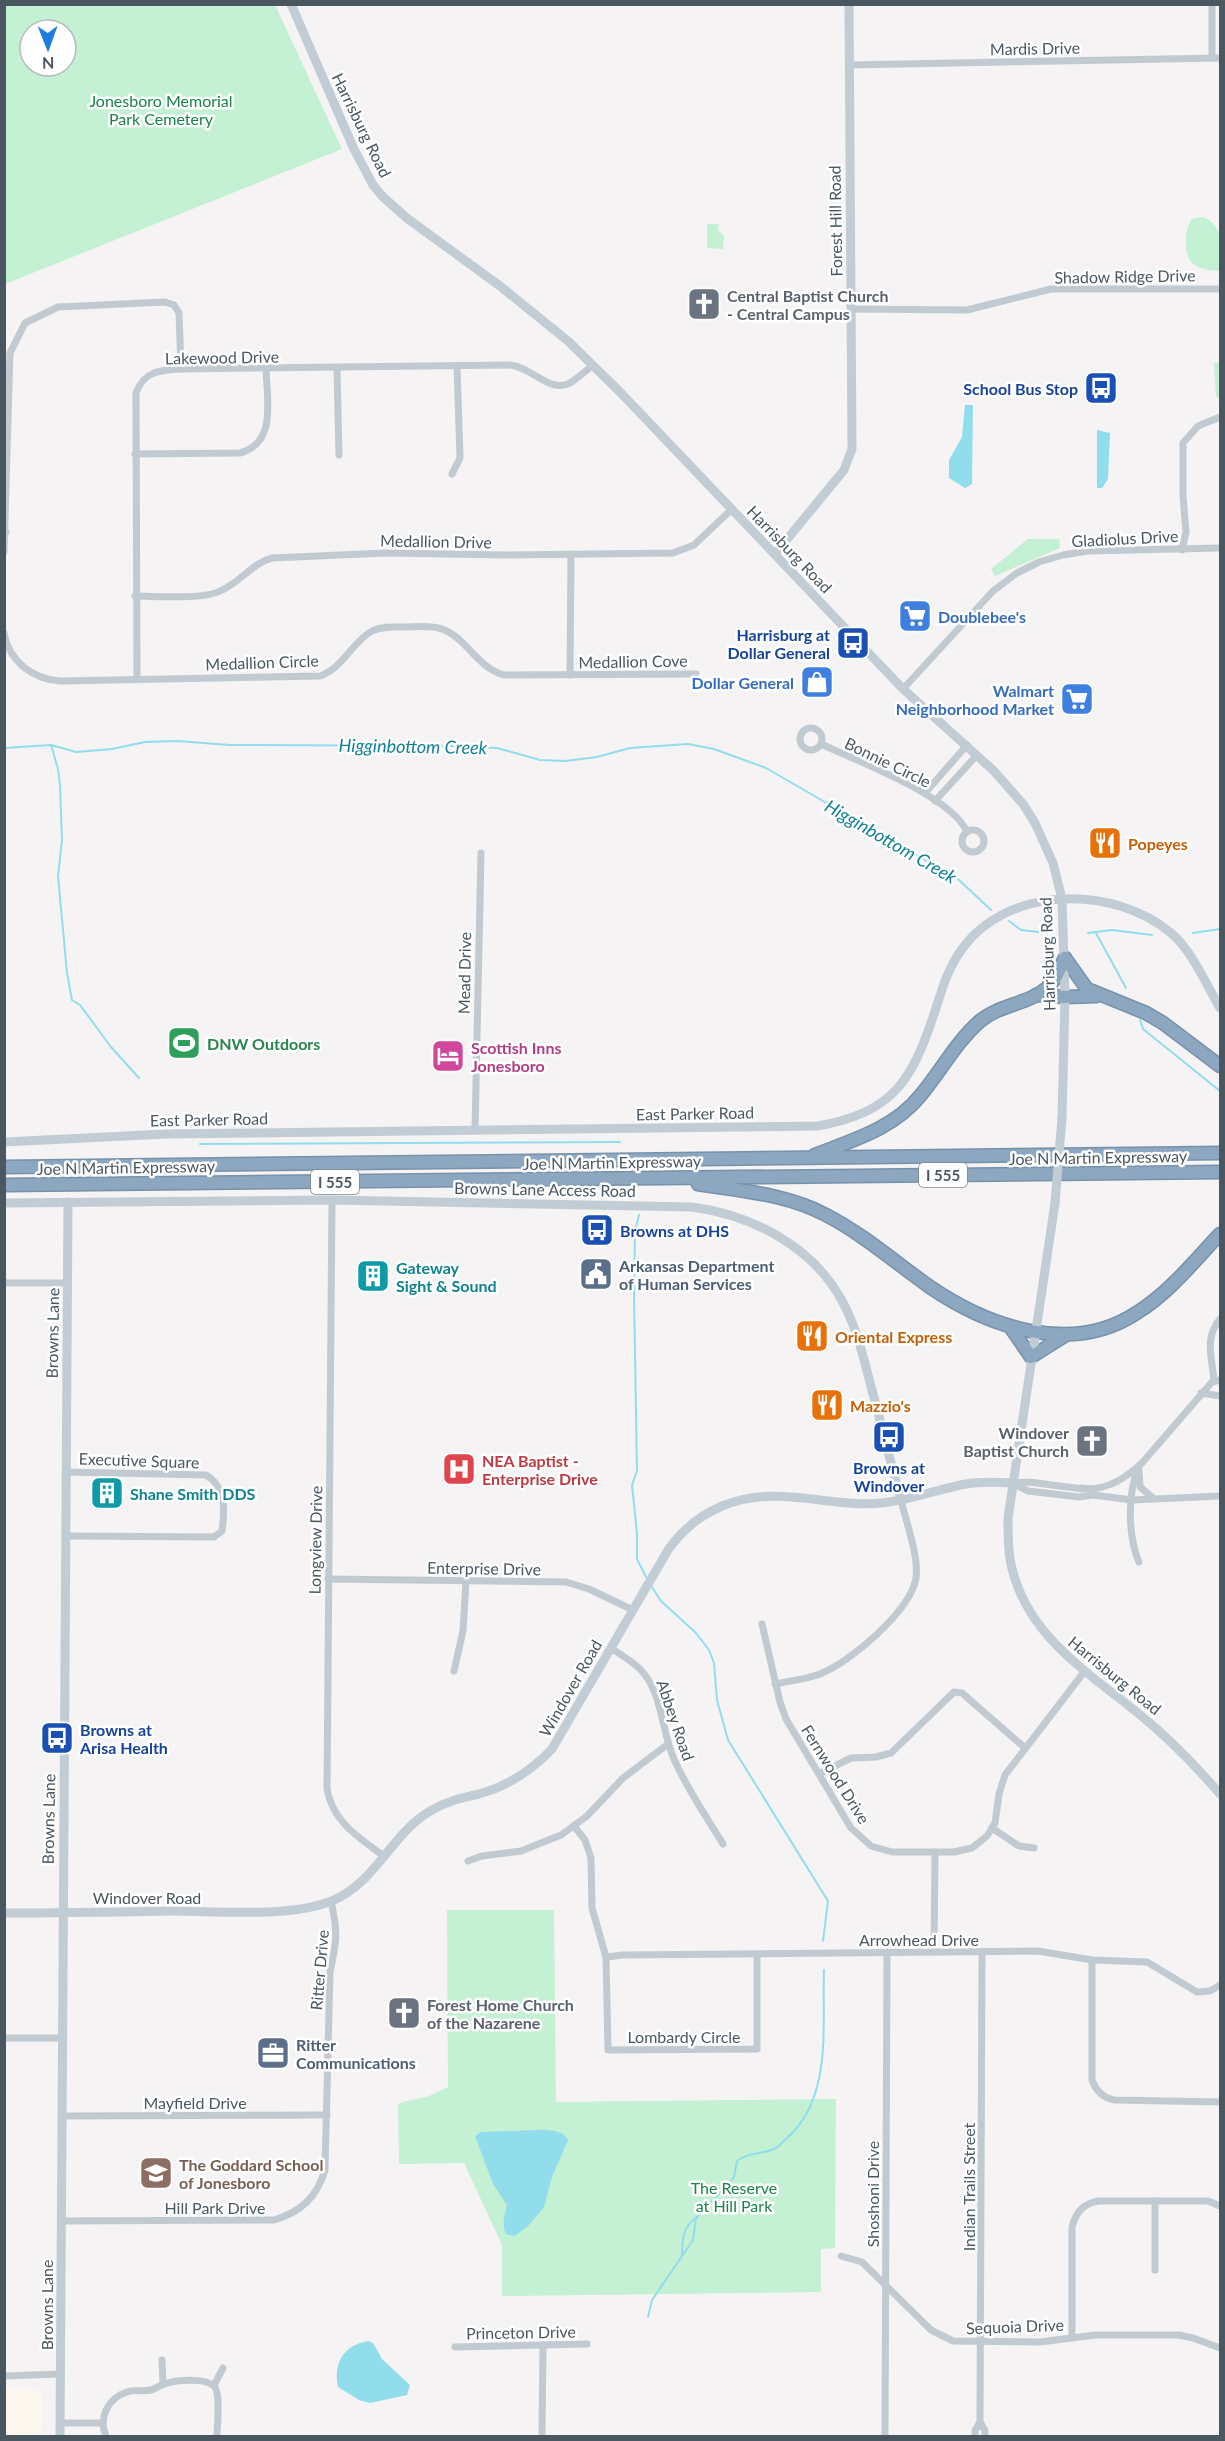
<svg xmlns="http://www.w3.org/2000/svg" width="1225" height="2441" font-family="Lato,sans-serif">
	<rect width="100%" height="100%" fill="#f5f3f3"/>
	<!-- commercial -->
	<path fill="#fdf8ef" d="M5 2388H26L40 2392 43 2398 42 2436H5Z"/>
	<!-- green -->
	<g fill="#c4f0d3" fill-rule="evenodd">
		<path d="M5 4 275 5 342 149 5 284ZM30 30H66V66H30Z"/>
		<path d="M1203 217C1225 225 1221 252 1220 271 1200 270 1185 266 1186 242 1186 234 1187 226 1192 219Z"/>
		<path d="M707 224H719L718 230 724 236 723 249 707 248Z"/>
		<path d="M1214 363H1220V397H1216Z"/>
		<path d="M1028 539H1059L1060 548 995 576 991 569Z"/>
		<path d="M447 1910H554L556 2102 836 2099 835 2248 821 2249V2292L502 2296V2245L464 2163 399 2164 398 2105 402 2102 427 2097 448 2087Z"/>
	</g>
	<!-- water -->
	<g fill="#92ddec">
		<path d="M965 405H973L972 484 965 488 949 478V460L962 437Z"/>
		<path d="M1097 430 1110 433 1108 479 1102 488H1097Z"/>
		<path d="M514 2131C529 2131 561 2125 568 2140L552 2177 544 2207 529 2225 515 2236 506 2234C501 2223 505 2216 507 2205L493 2184 475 2136 481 2132Z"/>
		<path d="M368 2341 373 2343 382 2359 410 2385 407 2395 370 2403 359 2400 338 2387C333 2363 344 2345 368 2341Z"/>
	</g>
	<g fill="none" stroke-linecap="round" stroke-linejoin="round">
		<!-- stream -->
		<g stroke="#92ddec" stroke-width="2">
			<path d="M51 745 58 769 60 785 62 840 58 876 67 973 72 1000 80 1005 111 1047 139 1078"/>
			<path d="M4 748 51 745 76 752 112 749 145 742 177 741 230 745 458 746 497 748 540 760 565 761 597 757 630 748 688 744 714 749 766 768 958 879 991 910"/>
			<path d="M1009 921 1021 930 1047 933"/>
			<path d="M1088 933 1112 930 1152 935"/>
			<path d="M1096 933 1126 988"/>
			<path d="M1193 933 1220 929"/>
			<path d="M1140 1020 1143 1029 1220 1091"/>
			<path d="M200 1144 620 1142"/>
			<path d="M639 1215 635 1231 634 1296 637 1471 632 1485 637 1533V1559L646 1577"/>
			<path d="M652 1587 661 1601 696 1633 709 1650 714 1663 717 1700 728 1740 828 1901 823 1941"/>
			<path d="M682 2255C682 2241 683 2226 696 2218"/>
			<path d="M648 2317 652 2300 693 2240 696 2218 728 2185 734 2177 737 2161C750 2151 763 2155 776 2148 780 2146 783 2141 786 2139 833 2098 822 2027 824 1970"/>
		</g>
		<defs>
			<g id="highway">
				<path d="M1065 958 1087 989 1146 1013 1163 1023 1220 1066"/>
				<path d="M1036 995 1065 997 1096 996"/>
				<path d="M815 1155C853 1140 893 1129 920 1096 941 1071 956 1042 980 1021 1000 1004 1031 1004 1049 986 1057 979 1060 967 1065 958"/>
				<path d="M4 1167 1220 1153"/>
				<path d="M698 1184C742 1191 787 1194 826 1215 863 1234 896 1263 930 1287 990 1328 1073 1356 1138 1312 1170 1292 1195 1260 1220 1234"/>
				<path d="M4 1185 1220 1172"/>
				<path d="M1011 1328 1031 1357 1066 1335"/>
			</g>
		</defs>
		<!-- highway casing -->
		<use href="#highway" stroke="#7792ab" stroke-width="15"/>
		<!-- street -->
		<g stroke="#c1cad1" stroke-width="7">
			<path d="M1212 58V4"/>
			<path d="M849 65 1220 58"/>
			<path d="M851 309 967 310 1051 289H1220"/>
			<path d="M337 368 339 455"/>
			<path d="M135 454 240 453C277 443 267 400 266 369"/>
			<path d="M452 474 460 458 457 366"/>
			<path d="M1182 550 1186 532 1183 496V443L1198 426 1220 417"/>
			<path d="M4 552 10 353 25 323 58 307 165 302 174 305 179 313 181 369"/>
			<path d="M135 596C157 596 203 600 220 591 240 583 252 563 272 558L386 553 506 555 673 553 694 545 732 509"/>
			<path d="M4 633C9 661 32 679 60 681L320 676C342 669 352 642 372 631 382 626 394 627 404 627 416 627 430 625 442 629 466 637 476 667 504 675L696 674"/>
			<path d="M570 675 571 554"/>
			<path d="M137 679 136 393C144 371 160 370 181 369L510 365C532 367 550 394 570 383 578 378 586 371 593 365"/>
			<path d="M903 689 993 591 1017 573 1039 562 1063 555 1088 551 1220 548"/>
			<circle cx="811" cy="739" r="11"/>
			<path d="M821 744C857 761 952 796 967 832"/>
			<path d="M925 793 967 745"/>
			<path d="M935 801 977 755"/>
			<circle cx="973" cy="841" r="11"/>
			<path d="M475 1130 481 853"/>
			<path d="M332 1200 327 1789C333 1823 360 1838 385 1857"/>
			<path d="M4 1283H68"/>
			<path d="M1214 1381C1212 1357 1204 1338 1220 1319"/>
			<path d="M1201 1393 1220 1396"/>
			<path d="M1139 1467C1127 1492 1128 1537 1139 1562"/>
			<path d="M1139 1471 1140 1487 1153 1498"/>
			<path d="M66 1472 206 1475C226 1487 225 1510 222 1531L214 1537 66 1536"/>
			<path d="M1012 1483 1028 1491 1079 1497 1093 1495 1132 1500 1220 1496"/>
			<path d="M1014 1483 1029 1482 1083 1489"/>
			<path d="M1081 1488C1104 1492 1126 1478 1142 1463L1212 1382 1220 1380"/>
			<path d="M328 1579 566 1582 589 1589 633 1610"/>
			<path d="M762 1624 780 1702 786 1719 851 1828 871 1846 892 1852H954L972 1848 987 1836 995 1823 999 1794 1005 1775 1084 1672"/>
			<path d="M611 1648C621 1655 632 1661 641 1670 663 1694 661 1730 674 1759 687 1789 706 1816 723 1844"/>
			<path d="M454 1671 463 1631 466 1581"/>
			<path d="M775 1684C790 1681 806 1679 820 1674 851 1662 911 1610 916 1578 919 1556 906 1522 901 1500"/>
			<path d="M819 1774 851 1758 876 1757 891 1753 954 1692 962 1693 1025 1748"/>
			<path d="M574 1826 585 1840 591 1858 592 1908 606 1957 608 2050 757 2049V1954"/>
			<path d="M992 1828 1019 1846 1034 1848"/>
			<path d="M468 1861 482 1856 521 1851 561 1835 587 1816 623 1778 668 1744"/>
			<path d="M934 1952 935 1852"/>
			<path d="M606 1957 623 1955 1038 1951 1092 1960 1147 1962 1197 1992 1210 1991 1220 1985"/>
			<path d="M1092 1960V2080C1096 2091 1103 2098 1115 2100L1220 2102"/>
			<path d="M4 2038H62"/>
			<path d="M62 2116 327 2115"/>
			<path d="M61 2221 274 2220C301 2212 317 2197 325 2170L330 1972C337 1941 338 1932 331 1901"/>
			<path d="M841 2256 862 2262 931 2330 953 2341 1040 2342 1095 2335H1179L1193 2338 1220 2348"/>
			<path d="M1155 2270V2201"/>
			<path d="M1072 2338V2227C1076 2212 1083 2204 1098 2201H1208L1220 2206"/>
			<path d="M455 2347 587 2344"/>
			<path d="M162 2360 163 2384"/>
			<path d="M4 2376 60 2374"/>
			<path d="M214 2385 223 2368"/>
			<path d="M980 2422 985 2431V2436"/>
			<path d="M60 2423H103"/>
			<path d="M106 2436C98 2418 108 2398 127 2392 135 2389 143 2392 151 2390 157 2388 162 2384 168 2383 178 2380 206 2378 214 2386 221 2393 217 2426 217 2436"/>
			<path d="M542 2436 543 2345"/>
			<path d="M885 2436 887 1952"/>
			<path d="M975 2436V2431L980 2422 982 1952"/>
		</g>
		<!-- secondary -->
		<g stroke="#c1ccd5" stroke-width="9">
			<path d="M291 4 353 147 373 185 383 197 408 219 500 286 568 341 621 393 903 689 994 771 1023 804 1035 823 1053 863 1062 899 1065 997 1062 1118"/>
			<path d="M4 532H5"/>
			<path d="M775 554 844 470 852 449 849 4"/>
			<path d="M4 1142 166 1134 818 1126C894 1112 912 1081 935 1011 942 989 948 968 962 949 1008 885 1114 885 1171 933 1191 949 1207 986 1220 1008"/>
			<path d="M4 1203 332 1200 692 1207C751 1215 811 1245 841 1299 857 1327 864 1360 872 1390 882 1427 891 1464 901 1500"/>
			<path d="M1055 1203 1008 1518C1008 1532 1008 1546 1010 1559 1023 1633 1085 1670 1139 1714 1169 1738 1195 1765 1220 1794"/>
			<path d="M4 1913C61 1913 117 1912 173 1911 220 1911 300 1919 340 1897 379 1876 394 1831 432 1810 447 1801 462 1798 479 1794 508 1786 531 1771 552 1749L668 1550C697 1509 741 1492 791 1497 822 1499 850 1506 882 1503 911 1500 938 1489 966 1484 981 1481 997 1482 1012 1483"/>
			<path d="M60 2436 68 1202"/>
		</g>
		<!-- highway -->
		<use href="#highway" stroke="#8ca7bf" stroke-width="12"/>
		<!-- secondary-bridge -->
		<path stroke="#c1ccd5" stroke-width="9" d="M1055 1203 1062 1118"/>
	</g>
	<!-- icons -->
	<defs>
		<symbol id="church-square" viewBox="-11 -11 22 22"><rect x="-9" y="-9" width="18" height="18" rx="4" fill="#6b7280" stroke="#fff"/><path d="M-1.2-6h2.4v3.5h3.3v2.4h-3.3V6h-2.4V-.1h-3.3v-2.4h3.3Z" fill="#fff"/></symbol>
		<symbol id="bus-square" viewBox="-11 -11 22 22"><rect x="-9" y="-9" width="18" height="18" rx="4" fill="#1a4fb4" stroke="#fff"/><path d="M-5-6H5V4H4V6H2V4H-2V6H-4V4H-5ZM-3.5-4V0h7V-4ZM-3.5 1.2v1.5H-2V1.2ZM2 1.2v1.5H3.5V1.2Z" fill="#fff"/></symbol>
		<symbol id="supermarket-square" viewBox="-11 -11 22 22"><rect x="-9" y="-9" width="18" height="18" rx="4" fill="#3f7fe0" stroke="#fff"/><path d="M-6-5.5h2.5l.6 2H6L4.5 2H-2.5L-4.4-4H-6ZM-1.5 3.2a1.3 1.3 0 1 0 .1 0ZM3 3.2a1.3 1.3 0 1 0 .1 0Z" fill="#fff"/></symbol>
		<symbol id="shop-square" viewBox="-11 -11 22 22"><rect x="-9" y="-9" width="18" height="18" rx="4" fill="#3f7fe0" stroke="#fff"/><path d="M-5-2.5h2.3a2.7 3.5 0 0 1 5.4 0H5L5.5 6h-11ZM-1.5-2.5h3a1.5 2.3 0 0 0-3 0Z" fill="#fff"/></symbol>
		<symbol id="restaurant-square" viewBox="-11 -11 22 22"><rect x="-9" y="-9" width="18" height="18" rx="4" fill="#e8710a" stroke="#fff"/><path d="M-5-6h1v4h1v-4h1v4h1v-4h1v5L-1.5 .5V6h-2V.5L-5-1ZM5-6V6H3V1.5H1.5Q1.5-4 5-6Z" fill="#fff"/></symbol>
		<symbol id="stadium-square" viewBox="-11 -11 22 22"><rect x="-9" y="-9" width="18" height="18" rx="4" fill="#2e9e5b" stroke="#fff"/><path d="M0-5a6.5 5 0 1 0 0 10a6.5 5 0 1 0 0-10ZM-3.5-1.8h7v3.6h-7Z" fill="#fff"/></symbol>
		<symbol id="hotel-square" viewBox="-11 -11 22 22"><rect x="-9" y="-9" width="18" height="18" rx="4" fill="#d1479c" stroke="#fff"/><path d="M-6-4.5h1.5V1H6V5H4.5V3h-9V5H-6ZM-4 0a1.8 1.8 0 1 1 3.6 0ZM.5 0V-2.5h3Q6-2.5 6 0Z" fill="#fff"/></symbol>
		<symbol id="civic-square" viewBox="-11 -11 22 22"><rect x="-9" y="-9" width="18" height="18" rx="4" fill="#5c6f8a" stroke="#fff"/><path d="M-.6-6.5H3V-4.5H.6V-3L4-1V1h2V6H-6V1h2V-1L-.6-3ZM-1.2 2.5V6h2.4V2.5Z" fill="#fff"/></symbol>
		<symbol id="building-square" viewBox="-11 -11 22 22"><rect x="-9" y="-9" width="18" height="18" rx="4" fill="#0f9aa8" stroke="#fff"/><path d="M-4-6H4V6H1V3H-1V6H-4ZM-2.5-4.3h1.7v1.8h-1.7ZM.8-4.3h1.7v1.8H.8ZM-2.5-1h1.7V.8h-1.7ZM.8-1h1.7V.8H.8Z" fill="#fff"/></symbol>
		<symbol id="hospital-square" viewBox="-11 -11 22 22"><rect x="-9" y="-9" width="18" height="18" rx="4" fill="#e0444e" stroke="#fff"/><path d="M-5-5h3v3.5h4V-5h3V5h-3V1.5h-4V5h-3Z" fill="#fff"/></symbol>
		<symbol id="office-square" viewBox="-11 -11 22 22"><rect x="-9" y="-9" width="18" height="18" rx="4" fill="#5c6f8a" stroke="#fff"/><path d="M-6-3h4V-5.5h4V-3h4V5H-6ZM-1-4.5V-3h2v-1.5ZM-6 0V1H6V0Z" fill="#fff"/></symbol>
		<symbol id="school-square" viewBox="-11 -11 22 22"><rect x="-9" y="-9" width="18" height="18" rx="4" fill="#8d6e63" stroke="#fff"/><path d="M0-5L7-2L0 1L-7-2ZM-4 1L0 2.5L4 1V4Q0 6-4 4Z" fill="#fff"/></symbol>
	</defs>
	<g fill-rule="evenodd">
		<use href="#church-square" x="685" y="285" width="38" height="38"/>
		<use href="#bus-square" x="1082" y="369" width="38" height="38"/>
		<use href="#supermarket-square" x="896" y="597" width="38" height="38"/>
		<use href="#bus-square" x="834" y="624" width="38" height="38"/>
		<use href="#shop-square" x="798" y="663" width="38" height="38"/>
		<use href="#supermarket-square" x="1058" y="680" width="38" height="38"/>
		<use href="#restaurant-square" x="1086" y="824" width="38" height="38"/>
		<use href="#stadium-square" x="165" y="1024" width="38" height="38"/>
		<use href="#hotel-square" x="429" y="1037" width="38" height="38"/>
		<use href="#bus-square" x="578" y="1211" width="38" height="38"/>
		<use href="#civic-square" x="577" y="1255" width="38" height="38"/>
		<use href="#building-square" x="354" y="1257" width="38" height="38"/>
		<use href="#restaurant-square" x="793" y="1317" width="38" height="38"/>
		<use href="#restaurant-square" x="808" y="1386" width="38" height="38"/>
		<use href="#bus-square" x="870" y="1418" width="38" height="38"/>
		<use href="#church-square" x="1073" y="1422" width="38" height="38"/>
		<use href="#hospital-square" x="440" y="1450" width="38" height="38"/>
		<use href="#building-square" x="88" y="1474" width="38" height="38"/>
		<use href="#bus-square" x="38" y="1719" width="38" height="38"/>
		<use href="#church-square" x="385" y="1994" width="38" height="38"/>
		<use href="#office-square" x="254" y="2034" width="38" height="38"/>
		<use href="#school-square" x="137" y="2154" width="38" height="38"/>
	</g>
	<g text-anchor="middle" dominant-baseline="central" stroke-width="5" stroke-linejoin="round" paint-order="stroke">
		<!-- shield labels -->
		<g fill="#fff" stroke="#808990" stroke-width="1.5">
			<rect x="919" y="1163" width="48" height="24" rx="4.5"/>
			<rect x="311" y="1170" width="48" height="24" rx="4.5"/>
		</g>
		<g font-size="15" font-weight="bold" fill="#4a5760">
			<text x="943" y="1175">I 555</text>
			<text x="335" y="1182">I 555</text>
		</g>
		<!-- street labels -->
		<g font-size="16" fill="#4a5760" stroke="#fff">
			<text transform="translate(1035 48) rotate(-1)">Mardis Drive</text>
			<text transform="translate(362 125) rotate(64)">Harrisburg Road</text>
			<text transform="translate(835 221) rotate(-91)">Forest Hill Road</text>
			<text transform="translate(1125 276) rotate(-1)">Shadow Ridge Drive</text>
			<text transform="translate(222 357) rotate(-1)">Lakewood Drive</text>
			<text transform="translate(1125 538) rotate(-3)">Gladiolus Drive</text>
			<text transform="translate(436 541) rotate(1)">Medallion Drive</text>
			<text transform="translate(790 549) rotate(46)">Harrisburg Road</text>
			<text transform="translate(633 661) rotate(-1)">Medallion Cove</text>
			<text transform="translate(262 662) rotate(-2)">Medallion Circle</text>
			<text transform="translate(888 762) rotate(26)">Bonnie Circle</text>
			<text transform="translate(1047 954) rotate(-92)">Harrisburg Road</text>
			<text transform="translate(464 973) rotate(-89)">Mead Drive</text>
			<text transform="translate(695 1113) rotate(-1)">East Parker Road</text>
			<text transform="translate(209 1119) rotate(-1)">East Parker Road</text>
			<text transform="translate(1098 1157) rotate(-1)">Joe N Martin Expressway</text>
			<text transform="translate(612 1162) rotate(-1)">Joe N Martin Expressway</text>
			<text transform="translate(126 1167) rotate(-1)">Joe N Martin Expressway</text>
			<text transform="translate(545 1189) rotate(1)">Browns Lane Access Road</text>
			<text transform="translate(52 1333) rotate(-89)">Browns Lane</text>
			<text transform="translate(139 1460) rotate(2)">Executive Square</text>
			<text transform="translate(315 1540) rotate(-89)">Longview Drive</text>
			<text transform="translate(484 1568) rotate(1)">Enterprise Drive</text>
			<text transform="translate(1115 1675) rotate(39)">Harrisburg Road</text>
			<text transform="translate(570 1688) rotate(-60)">Windover Road</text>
			<text transform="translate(676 1720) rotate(71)">Abbey Road</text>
			<text transform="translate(836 1774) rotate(58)">Fernwood Drive</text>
			<text transform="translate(48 1819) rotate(-89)">Browns Lane</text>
			<text x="147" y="1897">Windover Road</text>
			<text x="919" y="1939">Arrowhead Drive</text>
			<text transform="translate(319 1970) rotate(-85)">Ritter Drive</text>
			<text x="684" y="2036">Lombardy Circle</text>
			<text x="195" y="2102">Mayfield Drive</text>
			<text transform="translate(968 2187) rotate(-90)">Indian Trails Street</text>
			<text transform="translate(872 2194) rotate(-90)">Shoshoni Drive</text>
			<text x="215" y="2207">Hill Park Drive</text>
			<text transform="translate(46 2305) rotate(-90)">Browns Lane</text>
			<text transform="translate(1015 2326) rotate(-2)">Sequoia Drive</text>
			<text transform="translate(521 2332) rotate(-1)">Princeton Drive</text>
		</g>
		<!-- park labels -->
		<g font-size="16" fill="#1a834a" stroke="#fff">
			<text x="161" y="100">Jonesboro Memorial<tspan x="161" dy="18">Park Cemetery</tspan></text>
			<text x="734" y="2187">The Reserve<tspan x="734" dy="18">at Hill Park</tspan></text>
		</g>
		<!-- worship labels -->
		<g font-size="16" font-weight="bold" fill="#5b616d" stroke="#fff" text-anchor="start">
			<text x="727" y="295">Central Baptist Church<tspan x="727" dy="18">- Central Campus</tspan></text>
			<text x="1069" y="1432" text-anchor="end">Windover<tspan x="1069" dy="18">Baptist Church</tspan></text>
			<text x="427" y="2004">Forest Home Church<tspan x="427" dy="18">of the Nazarene</tspan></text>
		</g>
		<!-- transit labels -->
		<g font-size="16" font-weight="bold" fill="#164399" stroke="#fff" text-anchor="end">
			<text x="1078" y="388">School Bus Stop</text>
			<text x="830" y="634">Harrisburg at<tspan x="830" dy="18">Dollar General</tspan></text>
			<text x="620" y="1230" text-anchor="start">Browns at DHS</text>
			<text x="889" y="1467" text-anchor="middle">Browns at<tspan x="889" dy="18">Windover</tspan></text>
			<text x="80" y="1729" text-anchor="start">Browns at<tspan x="80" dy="18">Arisa Health</tspan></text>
		</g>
		<!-- shop labels -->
		<g font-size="16" font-weight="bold" fill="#366cbe" stroke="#fff" text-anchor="end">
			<text x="938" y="616" text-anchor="start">Doublebee's</text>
			<text x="794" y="682">Dollar General</text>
			<text x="1054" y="690">Walmart<tspan x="1054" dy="18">Neighborhood Market</tspan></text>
		</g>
		<!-- food labels -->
		<g font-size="16" font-weight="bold" fill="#c56008" stroke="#fff" text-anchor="start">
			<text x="1128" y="843">Popeyes</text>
			<text x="835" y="1336">Oriental Express</text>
			<text x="850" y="1405">Mazzio's</text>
		</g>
		<!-- leisure labels -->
		<g font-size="16" font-weight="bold" fill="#27864d" stroke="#fff" text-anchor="start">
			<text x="207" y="1043">DNW Outdoors</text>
		</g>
		<!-- hotel labels -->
		<g font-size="16" font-weight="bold" fill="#b23c85" stroke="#fff" text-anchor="start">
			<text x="471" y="1047">Scottish Inns<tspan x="471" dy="18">Jonesboro</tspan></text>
		</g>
		<!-- service labels -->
		<g font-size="16" font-weight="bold" fill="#4e5e75" stroke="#fff" text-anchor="start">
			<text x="619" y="1265">Arkansas Department<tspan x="619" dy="18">of Human Services</tspan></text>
			<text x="296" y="2044">Ritter<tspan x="296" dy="18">Communications</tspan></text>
		</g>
		<!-- culture labels -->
		<g font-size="16" font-weight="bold" fill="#0d838f" stroke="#fff" text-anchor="start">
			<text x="396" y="1267">Gateway<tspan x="396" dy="18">Sight &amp; Sound</tspan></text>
			<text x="130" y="1493">Shane Smith DDS</text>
		</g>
		<!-- health labels -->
		<g font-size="16" font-weight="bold" fill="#be3a42" stroke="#fff" text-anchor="start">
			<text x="482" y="1460">NEA Baptist -<tspan x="482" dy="18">Enterprise Drive</tspan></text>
		</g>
		<!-- education labels -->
		<g font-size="16" font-weight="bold" fill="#785e54" stroke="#fff" text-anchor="start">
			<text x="179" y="2164">The Goddard School<tspan x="179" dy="18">of Jonesboro</tspan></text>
		</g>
		<!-- water labels -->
		<g font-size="18" font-style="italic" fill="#0f8096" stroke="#fff">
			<text transform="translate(413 746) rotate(1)">Higginbottom Creek</text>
			<text transform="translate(891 841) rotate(30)">Higginbottom Creek</text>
		</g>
	</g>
	<!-- border -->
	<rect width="1225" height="2441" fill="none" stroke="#4a5760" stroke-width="12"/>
	<!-- north arrow -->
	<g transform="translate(48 48) rotate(179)"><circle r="28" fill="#ffffff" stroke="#b7bcbf" stroke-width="1.5"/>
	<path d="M0-4.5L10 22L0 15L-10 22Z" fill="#1e7de3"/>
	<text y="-9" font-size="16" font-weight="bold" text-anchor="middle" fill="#4a5760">N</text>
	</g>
</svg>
